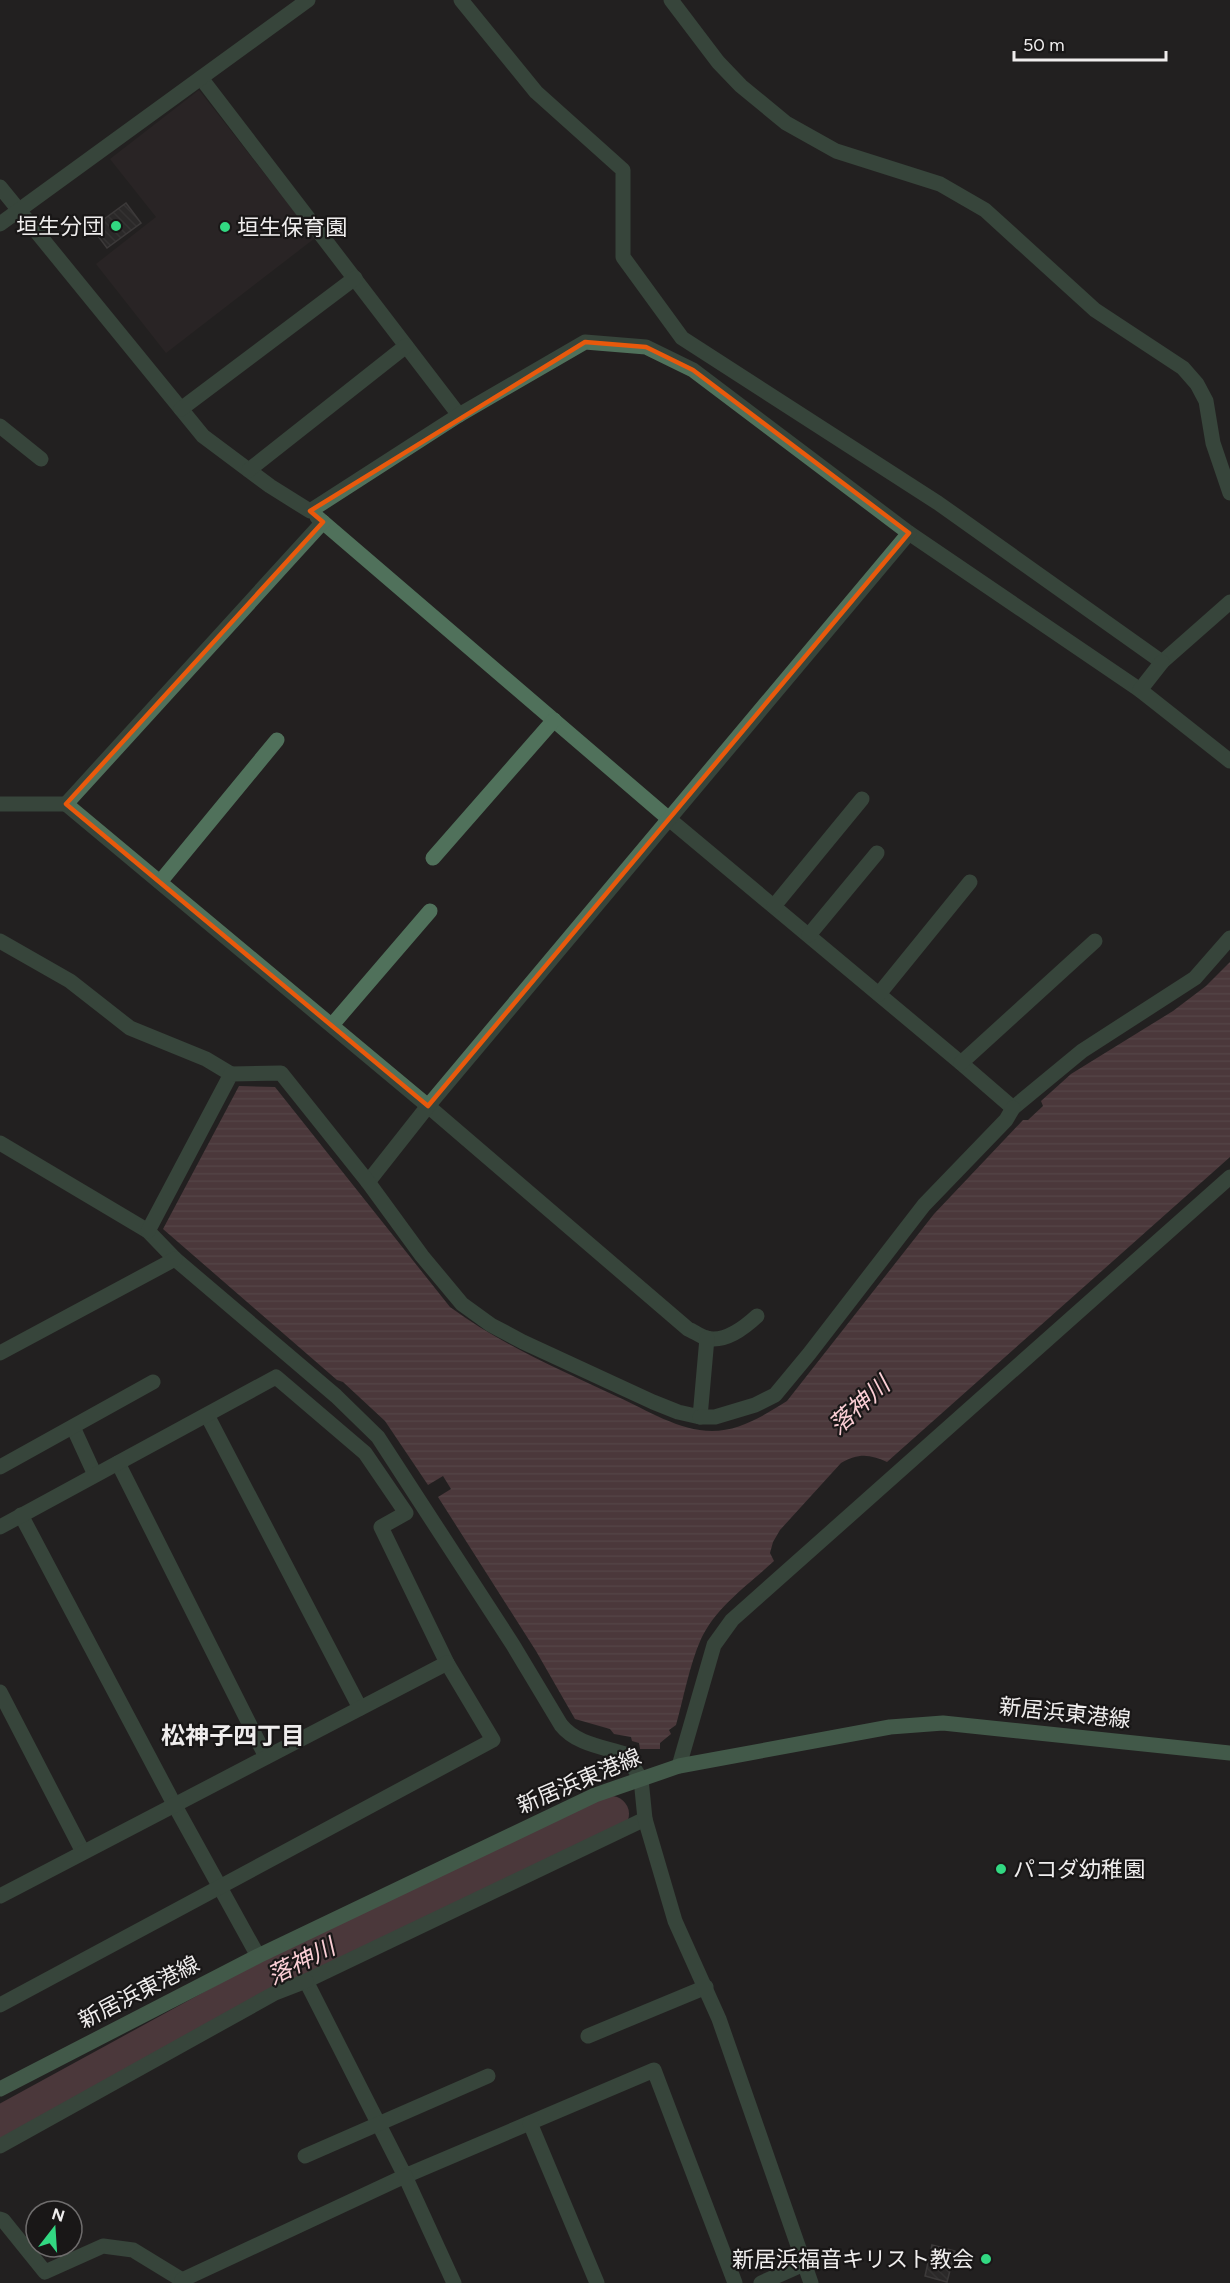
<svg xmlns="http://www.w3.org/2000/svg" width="1230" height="2283" font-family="Figtree,'Noto Sans JP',sans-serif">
	<defs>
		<pattern id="water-rules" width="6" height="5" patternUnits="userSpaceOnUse" patternTransform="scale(1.5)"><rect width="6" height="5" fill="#7c545b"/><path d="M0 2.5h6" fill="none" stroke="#8f6d73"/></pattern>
		<pattern id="building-back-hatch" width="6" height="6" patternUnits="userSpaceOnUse" patternTransform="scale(1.5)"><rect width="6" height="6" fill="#363334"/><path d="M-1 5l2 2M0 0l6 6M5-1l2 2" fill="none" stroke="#4a4748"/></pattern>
	</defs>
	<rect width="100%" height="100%" fill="#232020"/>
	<!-- built -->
	<path fill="#32292a" d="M199 90 315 238 166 353 96 264 156 217 110 159Z"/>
	<!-- water -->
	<path fill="url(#water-rules)" d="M1230 962V1157L887 1462C870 1454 858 1453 841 1463L780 1530 773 1542 770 1553 774 1561C748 1585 716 1607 701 1639 689 1666 684 1697 676 1725L669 1730 671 1734 660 1743V1749H640L639 1743 632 1741 631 1737 614 1734 610 1729 575 1719 536 1651 438 1497 451 1489 443 1476 428 1485 385 1421 343 1382 337 1380 163 1229 239 1086 275 1087 450 1307C502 1345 560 1370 618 1397 647 1410 679 1431 712 1431 739 1431 765 1415 787 1401L934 1214 1023 1120H1028L1043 1106 1041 1101 1071 1074 1173 1011 1206 986Z"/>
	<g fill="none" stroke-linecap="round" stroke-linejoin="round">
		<!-- river -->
		<path stroke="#7c545b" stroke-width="36" d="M0 2124 291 1965 611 1814"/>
	</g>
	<!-- building -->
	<g fill="url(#building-back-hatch)" stroke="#5b5858" stroke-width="1.5">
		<path d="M126 203 141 223 107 248 92 228Z"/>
		<path d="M932 2245 955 2251 947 2282 925 2276Z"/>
	</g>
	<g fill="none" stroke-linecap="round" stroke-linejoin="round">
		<!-- minor -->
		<g stroke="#50715b" stroke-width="15">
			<path d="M461 0 536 92 623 170V257L682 338 938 503 1162 662 1230 602"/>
			<path d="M671 0 718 62 741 86 786 123 836 151 940 184 985 210 1095 310 1183 368 1197 384 1206 401 1213 443 1230 493"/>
			<path d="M201 78 459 415"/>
			<path d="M0 187 203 436 270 486 310 511 459 415 585 342 646 347 693 370 909 533 1140 690"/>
			<path d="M0 224 308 0"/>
			<path d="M181 409 355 278"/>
			<path d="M0 426 41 459"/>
			<path d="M249 470 406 346"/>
			<path d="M317 517 669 819 961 1063 1013 1108 1082 1051 1195 978 1230 938"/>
			<path d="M323 522 66 804 428 1106 688 1329C693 1331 700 1336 706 1338 725 1343 744 1328 757 1316"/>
			<path d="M1162 662 1140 690 1230 761"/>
			<path d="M0 804H66"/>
			<path d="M433 858 554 720"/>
			<path d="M160 882 277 740"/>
			<path d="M774 906 862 799"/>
			<path d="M809 935 877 853"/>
			<path d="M0 941 70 981 130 1028 206 1059 231 1074"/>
			<path d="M879 994 970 882"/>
			<path d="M332 1025 430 911"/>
			<path d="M961 1063 1095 941"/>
			<path d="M0 1143 148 1231 175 1259 336 1396 378 1437 513 1645 561 1725C576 1744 603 1747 625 1754L641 1779"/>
			<path d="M368 1182 428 1106 909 533"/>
			<path d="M148 1231 231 1074 281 1073 368 1182 422 1256 462 1304 491 1325 523 1342 653 1402 678 1412 700 1417 707 1338"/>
			<path d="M0 1353 175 1259"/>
			<path d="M207 1415 360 1708"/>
			<path d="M700 1417H715L755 1405 775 1395 809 1354 924 1205 1006 1120 1013 1108"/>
			<path d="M73 1427 95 1475"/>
			<path d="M118 1463 266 1757"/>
			<path d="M0 1467 153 1382"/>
			<path d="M21 1515 174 1804 258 1956"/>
			<path d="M0 1527 276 1377 365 1453 406 1513 381 1527 447 1663 493 1740 0 2005"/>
			<path d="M0 1692 83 1852"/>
			<path d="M679 1766 714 1645 732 1620 1230 1177"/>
			<path d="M645 1819 306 1981 405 2176 654 2070 735 2283"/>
			<path d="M0 1896 447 1663"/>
			<path d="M588 2036 706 1987"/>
			<path d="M530 2123 597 2283"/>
			<path d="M0 2146 275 1993 306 1981"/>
			<path d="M305 2156 488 2076"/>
			<path d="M0 2219 3 2220 45 2272 103 2246 133 2250 182 2280"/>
			<path d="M184 2283 182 2280 405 2176 454 2283"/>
			<path d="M761 2283 804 2264"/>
		</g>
		<!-- tertiary -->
		<path stroke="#50715b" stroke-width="15" d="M641 1779 645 1819 675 1921 719 2019 811 2283"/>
		<!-- secondary -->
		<path stroke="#699e7b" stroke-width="15" d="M0 2089 258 1956 595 1795 679 1766 890 1727 943 1723 1230 1753"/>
	</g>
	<!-- marked area -->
	<path d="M0 0H1230V2283H0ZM585 342 646 347 693 370 909 533 428 1106 66 804 323 522 310 511Z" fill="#232020" fill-opacity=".55" fill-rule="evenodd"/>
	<path fill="none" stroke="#e8590c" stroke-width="4.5" stroke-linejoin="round" d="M585 342 646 347 693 370 909 533 428 1106 66 804 323 522 310 511Z"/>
	<!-- markers -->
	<g fill="#32d882" stroke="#191717" stroke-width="2">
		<circle cx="116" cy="226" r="6"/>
		<circle cx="225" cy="227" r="6"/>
		<circle cx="1001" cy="1869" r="6"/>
		<circle cx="986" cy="2259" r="6"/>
	</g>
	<g text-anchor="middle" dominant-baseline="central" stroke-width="4.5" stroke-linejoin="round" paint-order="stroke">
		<!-- poi labels -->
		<g font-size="22" fill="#efeded" stroke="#191717" text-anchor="end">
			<text x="104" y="226">垣生分団</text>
			<text x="237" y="227" text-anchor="start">垣生保育園</text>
			<text x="1013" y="1869" text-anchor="start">パコダ幼稚園</text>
			<text x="974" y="2259">新居浜福音キリスト教会</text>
		</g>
		<!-- street labels -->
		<g font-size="22" fill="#efeded" stroke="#191717">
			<text transform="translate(1065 1713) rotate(6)">新居浜東港線</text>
			<text transform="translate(579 1781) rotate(-23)">新居浜東港線</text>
			<text transform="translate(139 1992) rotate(-27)">新居浜東港線</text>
		</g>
		<!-- water labels -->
		<g font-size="24" font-style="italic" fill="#fbced5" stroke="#191717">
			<text transform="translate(859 1405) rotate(-42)">落神川</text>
			<text transform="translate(301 1961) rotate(-27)">落神川</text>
		</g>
		<!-- neighbourhood labels -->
		<g font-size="24" font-weight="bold" fill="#efeded" stroke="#191717">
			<text x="233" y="1735">松神子四丁目</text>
		</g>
	</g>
	<!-- north arrow -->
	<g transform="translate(54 2229) rotate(17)"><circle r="28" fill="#191717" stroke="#6f6d6d" stroke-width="1.5"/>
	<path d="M0-4.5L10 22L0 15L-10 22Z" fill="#32d882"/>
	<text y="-9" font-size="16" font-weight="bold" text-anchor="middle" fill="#efeded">N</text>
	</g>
	<!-- scale -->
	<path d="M1014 51v9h152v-9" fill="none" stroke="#efeded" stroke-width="3"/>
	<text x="1023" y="51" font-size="18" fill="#efeded" stroke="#191717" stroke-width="4.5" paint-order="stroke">50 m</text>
</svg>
